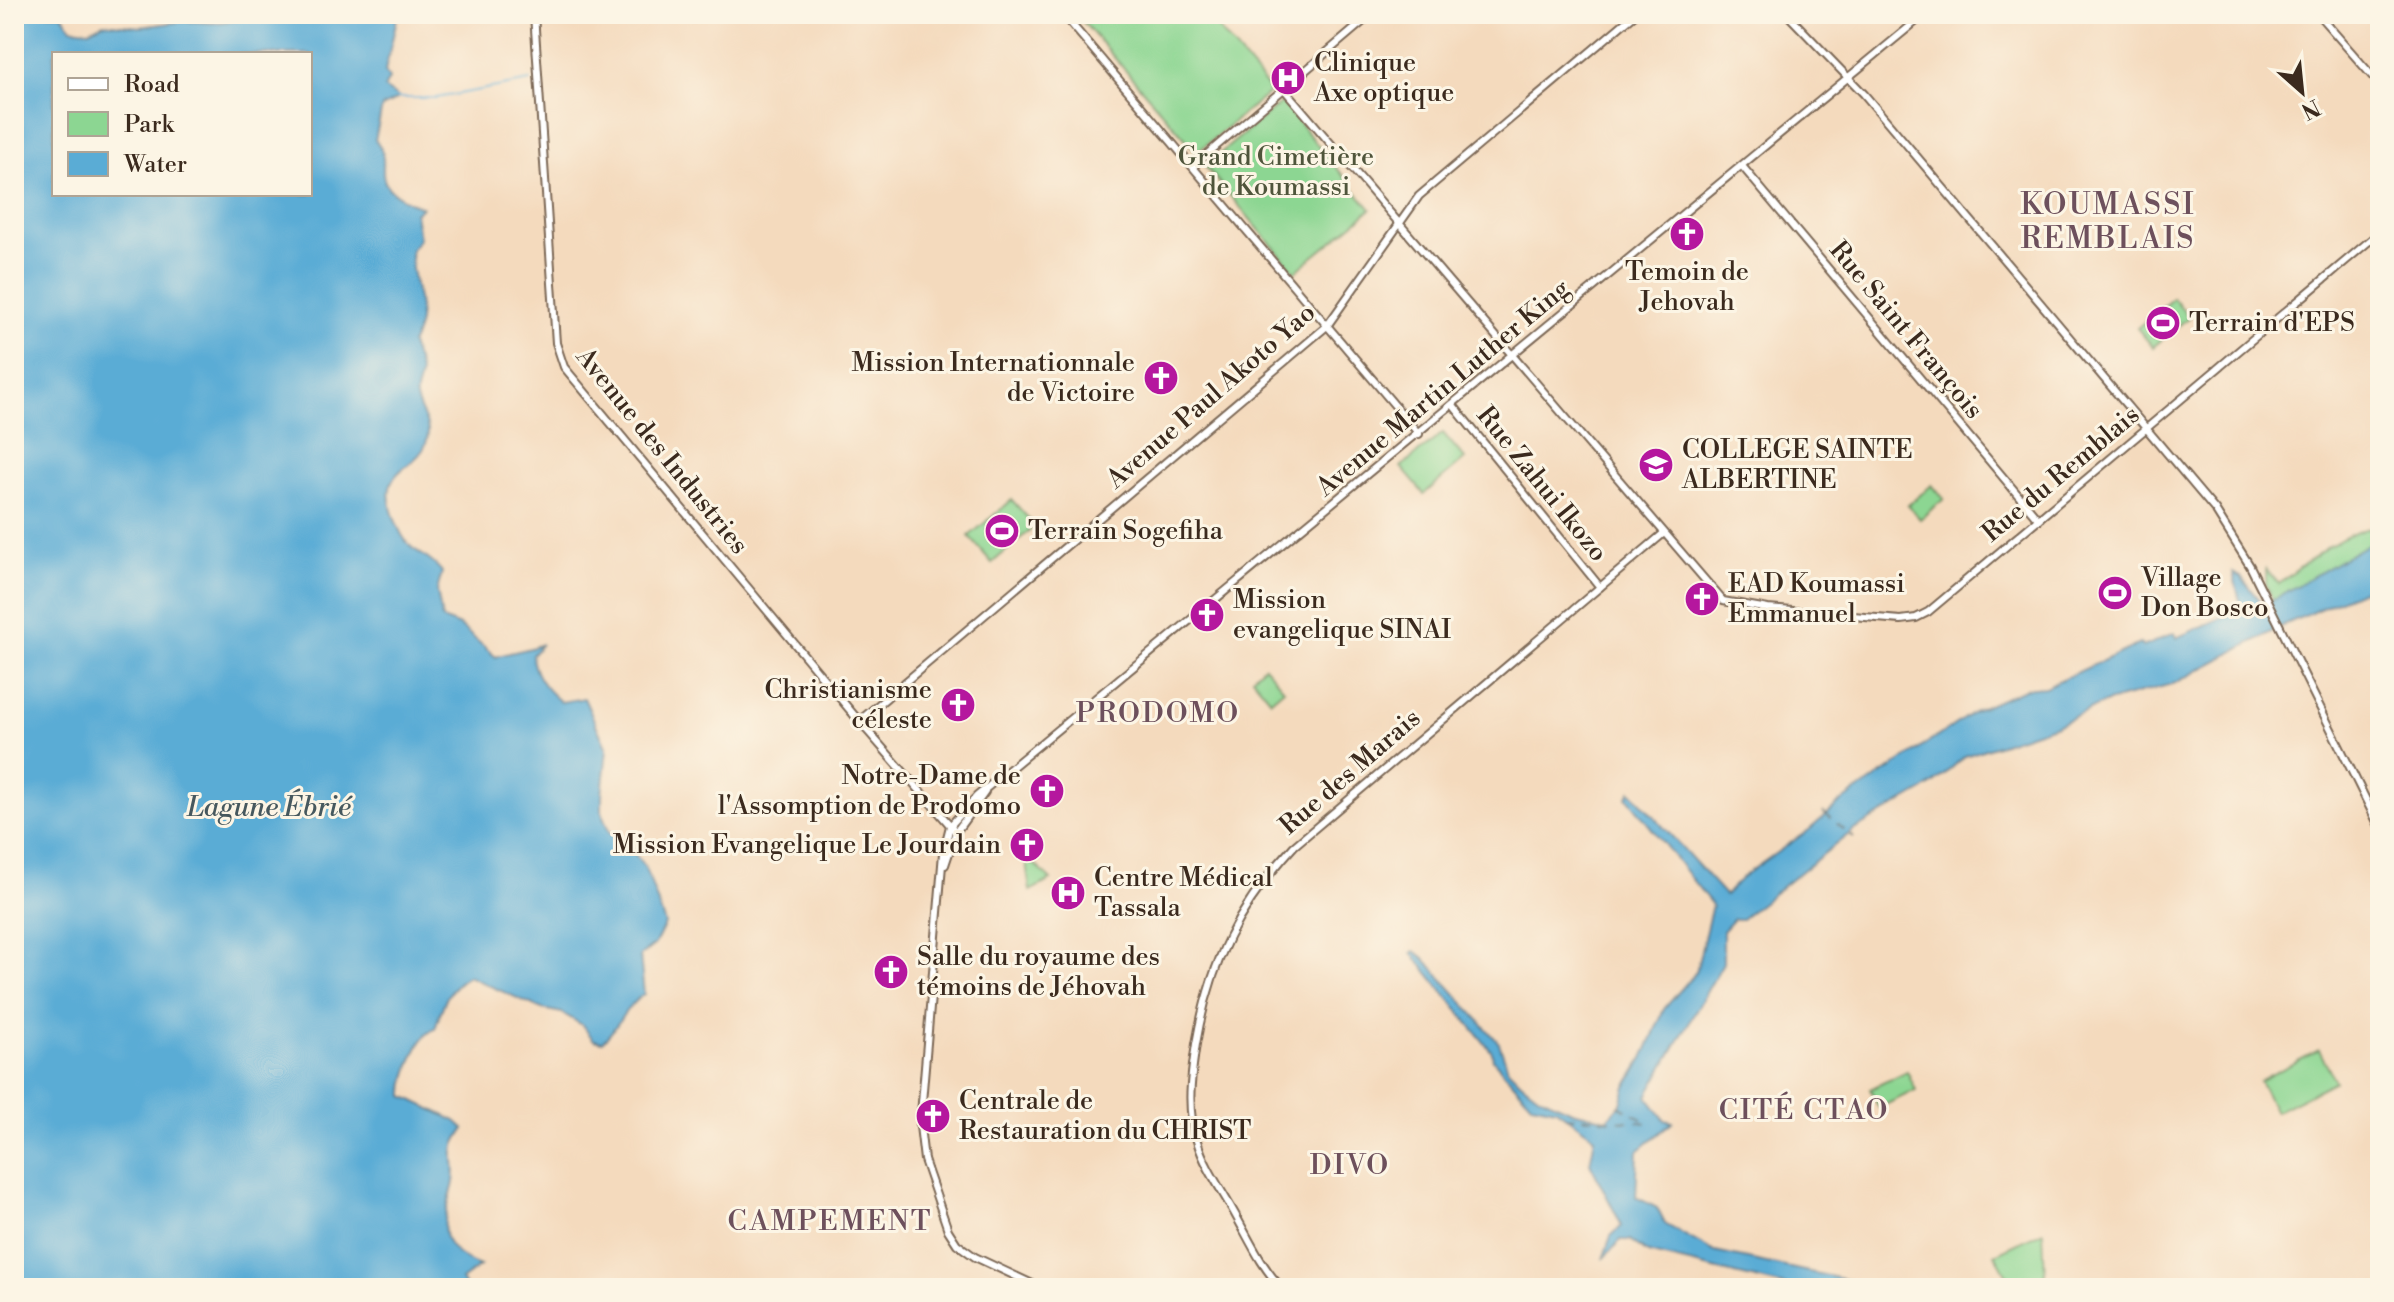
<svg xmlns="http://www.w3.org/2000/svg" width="2394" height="1302" font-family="'Libre Bodoni',serif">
	<rect width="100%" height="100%" fill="#fcf5e5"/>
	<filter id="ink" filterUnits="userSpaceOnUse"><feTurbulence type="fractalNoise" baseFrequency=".0125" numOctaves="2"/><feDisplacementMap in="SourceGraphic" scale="16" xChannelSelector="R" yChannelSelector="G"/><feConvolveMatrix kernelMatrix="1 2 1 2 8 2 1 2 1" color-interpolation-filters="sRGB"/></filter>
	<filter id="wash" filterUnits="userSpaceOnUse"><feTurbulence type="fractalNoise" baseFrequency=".006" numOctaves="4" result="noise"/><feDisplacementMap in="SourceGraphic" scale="32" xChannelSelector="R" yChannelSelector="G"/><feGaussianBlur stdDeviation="1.8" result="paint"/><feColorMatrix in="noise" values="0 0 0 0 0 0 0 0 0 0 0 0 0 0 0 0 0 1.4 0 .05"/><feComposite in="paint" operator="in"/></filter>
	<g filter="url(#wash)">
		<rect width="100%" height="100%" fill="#f4dabd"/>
		<!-- green -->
		<g fill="#8cd692" stroke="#648058" stroke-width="2">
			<path d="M1076 14H1206L1271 91 1197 152Z"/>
			<path d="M1282 102 1371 209 1295 272 1205 166Z"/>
			<path d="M2173 298 2189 317 2153 347 2137 328Z"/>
			<path d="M1443 433 1465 459 1424 494 1401 467Z"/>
			<path d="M1932 485 1944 499 1920 519 1908 505Z"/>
			<path d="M1012 500 1035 526 992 563 969 536Z"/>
			<path d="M2380 525V537L2273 601 2266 585V569L2279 584C2309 560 2340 533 2380 525Z"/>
			<path d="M1264 666 1284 689 1271 700 1252 677Z"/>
			<path d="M1025 855 1051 880 1030 891Z"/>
			<path d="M2319 1050 2335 1081 2275 1112 2259 1081Z"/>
			<path d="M1907 1071 1916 1090 1879 1108 1870 1089Z"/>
			<path d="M2043 1231 2045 1275 2014 1288 1995 1254Z"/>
		</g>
		<!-- water -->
		<g fill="#5aacd5" stroke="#4a6b7a" stroke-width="2" fill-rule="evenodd">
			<path d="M14 14H62L71 28 89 30 104 23 140 27 186 21 213 23 286 14H398L385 71 389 79 384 88 399 98 382 107 375 140C398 165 358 184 422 207L415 213 419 239 411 250C409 287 431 309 411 344 414 354 419 364 420 374 420 383 414 389 416 398 418 410 429 421 428 433 426 476 363 459 402 535 410 551 431 557 442 572L437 591 442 619 460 626 496 657C512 651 527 651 542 644L532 655C533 674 546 690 561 702L584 698 607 749 602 795V813L610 834 632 839 631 849 646 869 665 924 655 944 640 956 644 994C620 1011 622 1024 602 1042L594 1040 582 1025 562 1013 542 1009 468 976C446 988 442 1008 435 1029 418 1034 403 1079 404 1096L456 1121 465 1129C444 1153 460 1162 453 1187 442 1226 434 1248 480 1266L461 1280 466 1288H14ZM54 54H310V194H54Z"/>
			<path d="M2380 537V582L2286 624 2175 683 2104 703 2056 725 1965 756 1934 784 1854 830 1741 919H1734L1723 931V963L1647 1096 1665 1120 1673 1122 1638 1151 1636 1197 1657 1208 1665 1224 1715 1252 1885 1288H1793L1648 1253 1630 1240H1621L1603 1259 1611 1236 1622 1226 1590 1163 1595 1137 1556 1109 1532 1104 1493 1060 1492 1052 1412 953 1415 951 1424 958 1499 1043 1508 1069 1521 1082 1539 1096 1572 1111 1607 1119 1621 1104 1626 1087 1643 1059 1664 1009 1696 972 1712 905 1627 797 1631 791 1725 895 1745 875 1809 830 1840 803 1975 711 2024 689 2045 687 2140 644 2143 647 2174 633 2176 638 2242 609 2233 573 2241 577 2264 605Z"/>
		</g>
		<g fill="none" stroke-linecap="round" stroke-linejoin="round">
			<!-- stream -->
			<path stroke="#5aacd5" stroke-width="2" d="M397 98H436L530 81"/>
			<!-- ferry -->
			<g stroke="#46585e" stroke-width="2" stroke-dasharray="10 8" stroke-linecap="butt">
				<path d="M1823 812 1854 838"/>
				<path d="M1618 1105 1648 1123"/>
				<path d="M1565 1116 1649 1123"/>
			</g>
		</g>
	</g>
	<g filter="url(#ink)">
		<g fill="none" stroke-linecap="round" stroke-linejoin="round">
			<defs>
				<g id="tertiary">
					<path d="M534 14 556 343 564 367 859 721 956 832"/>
					<path d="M1063 14 1419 434"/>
					<path d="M1787 14 1864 94 2215 510 2250 566 2380 828"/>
					<path d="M2318 14 2380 85"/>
					<path d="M1284 89 1723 601 1768 609 1901 620 1916 618 1928 612 2380 232"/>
					<path d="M1193 166 1372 14"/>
					<path d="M1742 166 2039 520"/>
					<path d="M1453 405 1600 587"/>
					<path d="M859 721 1327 326 1419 196 1635 14"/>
					<path d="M945 865 956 832 985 792"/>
					<path d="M1041 1288 975 1257 957 1244 948 1230 924 1160 920 1126 943 853 950 826 977 796 1925 14"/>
					<path d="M1282 1288C1262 1268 1250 1241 1236 1216 1223 1192 1205 1168 1197 1141 1186 1109 1191 1077 1196 1044 1210 962 1238 907 1294 846L1664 533"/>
				</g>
			</defs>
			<!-- tertiary casing -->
			<use href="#tertiary" stroke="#7c6856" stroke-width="10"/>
			<!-- tertiary -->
			<use href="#tertiary" stroke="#fff" stroke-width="6"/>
		</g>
	</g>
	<!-- icons -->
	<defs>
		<symbol id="hospital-disc" viewBox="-11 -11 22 22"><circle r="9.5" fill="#b5179e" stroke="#fcf5e5"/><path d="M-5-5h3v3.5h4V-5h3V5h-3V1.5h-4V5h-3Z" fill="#fff"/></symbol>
		<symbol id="church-disc" viewBox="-11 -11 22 22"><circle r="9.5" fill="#b5179e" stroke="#fcf5e5"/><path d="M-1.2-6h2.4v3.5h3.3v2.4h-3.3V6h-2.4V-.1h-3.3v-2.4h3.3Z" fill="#fff"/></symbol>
		<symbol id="stadium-disc" viewBox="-11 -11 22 22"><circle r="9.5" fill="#b5179e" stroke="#fcf5e5"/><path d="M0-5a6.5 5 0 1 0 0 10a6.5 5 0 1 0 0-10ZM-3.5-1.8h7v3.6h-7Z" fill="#fff"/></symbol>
		<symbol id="university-disc" viewBox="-11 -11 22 22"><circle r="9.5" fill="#b5179e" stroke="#fcf5e5"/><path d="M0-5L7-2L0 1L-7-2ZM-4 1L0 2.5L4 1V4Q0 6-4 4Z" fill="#fff"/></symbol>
	</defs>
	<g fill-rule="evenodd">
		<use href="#hospital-disc" x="1268" y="58" width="40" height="40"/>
		<use href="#church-disc" x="1667" y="214" width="40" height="40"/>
		<use href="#stadium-disc" x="2143" y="303" width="40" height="40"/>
		<use href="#church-disc" x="1141" y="358" width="40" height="40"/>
		<use href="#university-disc" x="1636" y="445" width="40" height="40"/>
		<use href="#stadium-disc" x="982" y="511" width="40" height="40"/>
		<use href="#stadium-disc" x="2095" y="573" width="40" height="40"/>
		<use href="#church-disc" x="1682" y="579" width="40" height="40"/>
		<use href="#church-disc" x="1187" y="595" width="40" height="40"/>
		<use href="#church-disc" x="938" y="685" width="40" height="40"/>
		<use href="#church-disc" x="1027" y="771" width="40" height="40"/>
		<use href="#church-disc" x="1007" y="825" width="40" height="40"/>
		<use href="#hospital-disc" x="1048" y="873" width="40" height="40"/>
		<use href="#church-disc" x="871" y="952" width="40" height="40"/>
		<use href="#church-disc" x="913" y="1096" width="40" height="40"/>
	</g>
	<g text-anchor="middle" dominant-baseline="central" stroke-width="6" stroke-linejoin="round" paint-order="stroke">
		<!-- poi labels -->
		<g font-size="26" fill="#3b2a1e" stroke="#fcf5e5" text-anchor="start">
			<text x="1314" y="63">Clinique<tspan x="1314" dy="30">Axe optique</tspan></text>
			<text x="1687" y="272" text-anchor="middle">Temoin de<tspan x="1687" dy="30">Jehovah</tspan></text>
			<text x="2189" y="323">Terrain d'EPS</text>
			<text x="1135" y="363" text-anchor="end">Mission Internationnale<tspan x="1135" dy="30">de Victoire</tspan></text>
			<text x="1682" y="450">COLLEGE SAINTE<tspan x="1682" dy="30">ALBERTINE</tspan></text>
			<text x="1028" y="531">Terrain Sogefiha</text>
			<text x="2141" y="578">Village<tspan x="2141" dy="30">Don Bosco</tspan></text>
			<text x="1728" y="584">EAD Koumassi<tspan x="1728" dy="30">Emmanuel</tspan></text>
			<text x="1233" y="600">Mission<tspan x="1233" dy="30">evangelique SINAI</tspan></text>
			<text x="932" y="690" text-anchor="end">Christianisme<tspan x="932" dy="30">céleste</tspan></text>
			<text x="1021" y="776" text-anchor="end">Notre-Dame de<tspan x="1021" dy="30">l'Assomption de Prodomo</tspan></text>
			<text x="1001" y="845" text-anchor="end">Mission Evangelique Le Jourdain</text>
			<text x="1094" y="878">Centre Médical<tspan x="1094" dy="30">Tassala</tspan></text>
			<text x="917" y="957">Salle du royaume des<tspan x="917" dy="30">témoins de Jéhovah</tspan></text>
			<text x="959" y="1101">Centrale de<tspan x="959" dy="30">Restauration du CHRIST</tspan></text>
		</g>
		<!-- park labels -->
		<g font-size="26" fill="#4f553b" stroke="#fcf5e5">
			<text x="1276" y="157">Grand Cimetière<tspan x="1276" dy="30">de Koumassi</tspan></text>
		</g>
		<!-- street labels -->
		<g font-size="26" fill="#3b2a1e" stroke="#fcf5e5">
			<text transform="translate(1906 330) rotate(50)">Rue Saint François</text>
			<text transform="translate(1443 388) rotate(-40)">Avenue Martin Luther King</text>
			<text transform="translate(1211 396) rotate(-41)">Avenue Paul Akoto Yao</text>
			<text transform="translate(662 451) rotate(51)">Avenue des Industries</text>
			<text transform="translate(2061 474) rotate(-40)">Rue du Remblais</text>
			<text transform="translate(1542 484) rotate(51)">Rue Zahui Ikozo</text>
			<text transform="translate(1350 772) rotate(-41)">Rue des Marais</text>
		</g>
		<!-- neighbourhood labels -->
		<g font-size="28" letter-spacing="2" fill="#6d505c" stroke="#fcf5e5">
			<text x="1158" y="713">PRODOMO</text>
			<text x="1804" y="1110">CITÉ CTAO</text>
			<text x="1350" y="1165">DIVO</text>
			<text x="830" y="1221">CAMPEMENT</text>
		</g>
		<!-- water labels -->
		<g font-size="28" font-style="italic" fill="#46585e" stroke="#fcf5e5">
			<text x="269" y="807">Lagune Ébrié</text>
		</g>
		<!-- quarter labels -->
		<g font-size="30" letter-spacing="2" fill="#6d505c" stroke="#fcf5e5">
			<text x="2108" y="205">KOUMASSI<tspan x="2108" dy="34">REMBLAIS</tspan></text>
		</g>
	</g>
	<!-- margin -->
	<rect width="2394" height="1302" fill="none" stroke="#fcf5e5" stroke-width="48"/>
	<!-- legend -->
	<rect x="52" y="52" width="260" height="144" fill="#fcf5e5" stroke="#afa495" stroke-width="2"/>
	<rect x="68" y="78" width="40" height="12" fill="#ffffff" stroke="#afa495" stroke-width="2"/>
	<text x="124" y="92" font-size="24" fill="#3b2a1e">Road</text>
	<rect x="68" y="112" width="40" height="24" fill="#8cd692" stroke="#afa495" stroke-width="2"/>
	<text x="124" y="132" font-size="24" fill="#3b2a1e">Park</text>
	<rect x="68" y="152" width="40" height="24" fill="#5aacd5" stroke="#afa495" stroke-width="2"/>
	<text x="124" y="172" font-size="24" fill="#3b2a1e">Water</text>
	<!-- north arrow -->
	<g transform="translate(2302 92) rotate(153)" stroke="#fcf5e5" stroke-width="6" paint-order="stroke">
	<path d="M0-6L14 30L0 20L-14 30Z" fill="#3b2a1e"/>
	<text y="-12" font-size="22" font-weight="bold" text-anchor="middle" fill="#3b2a1e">N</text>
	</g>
</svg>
